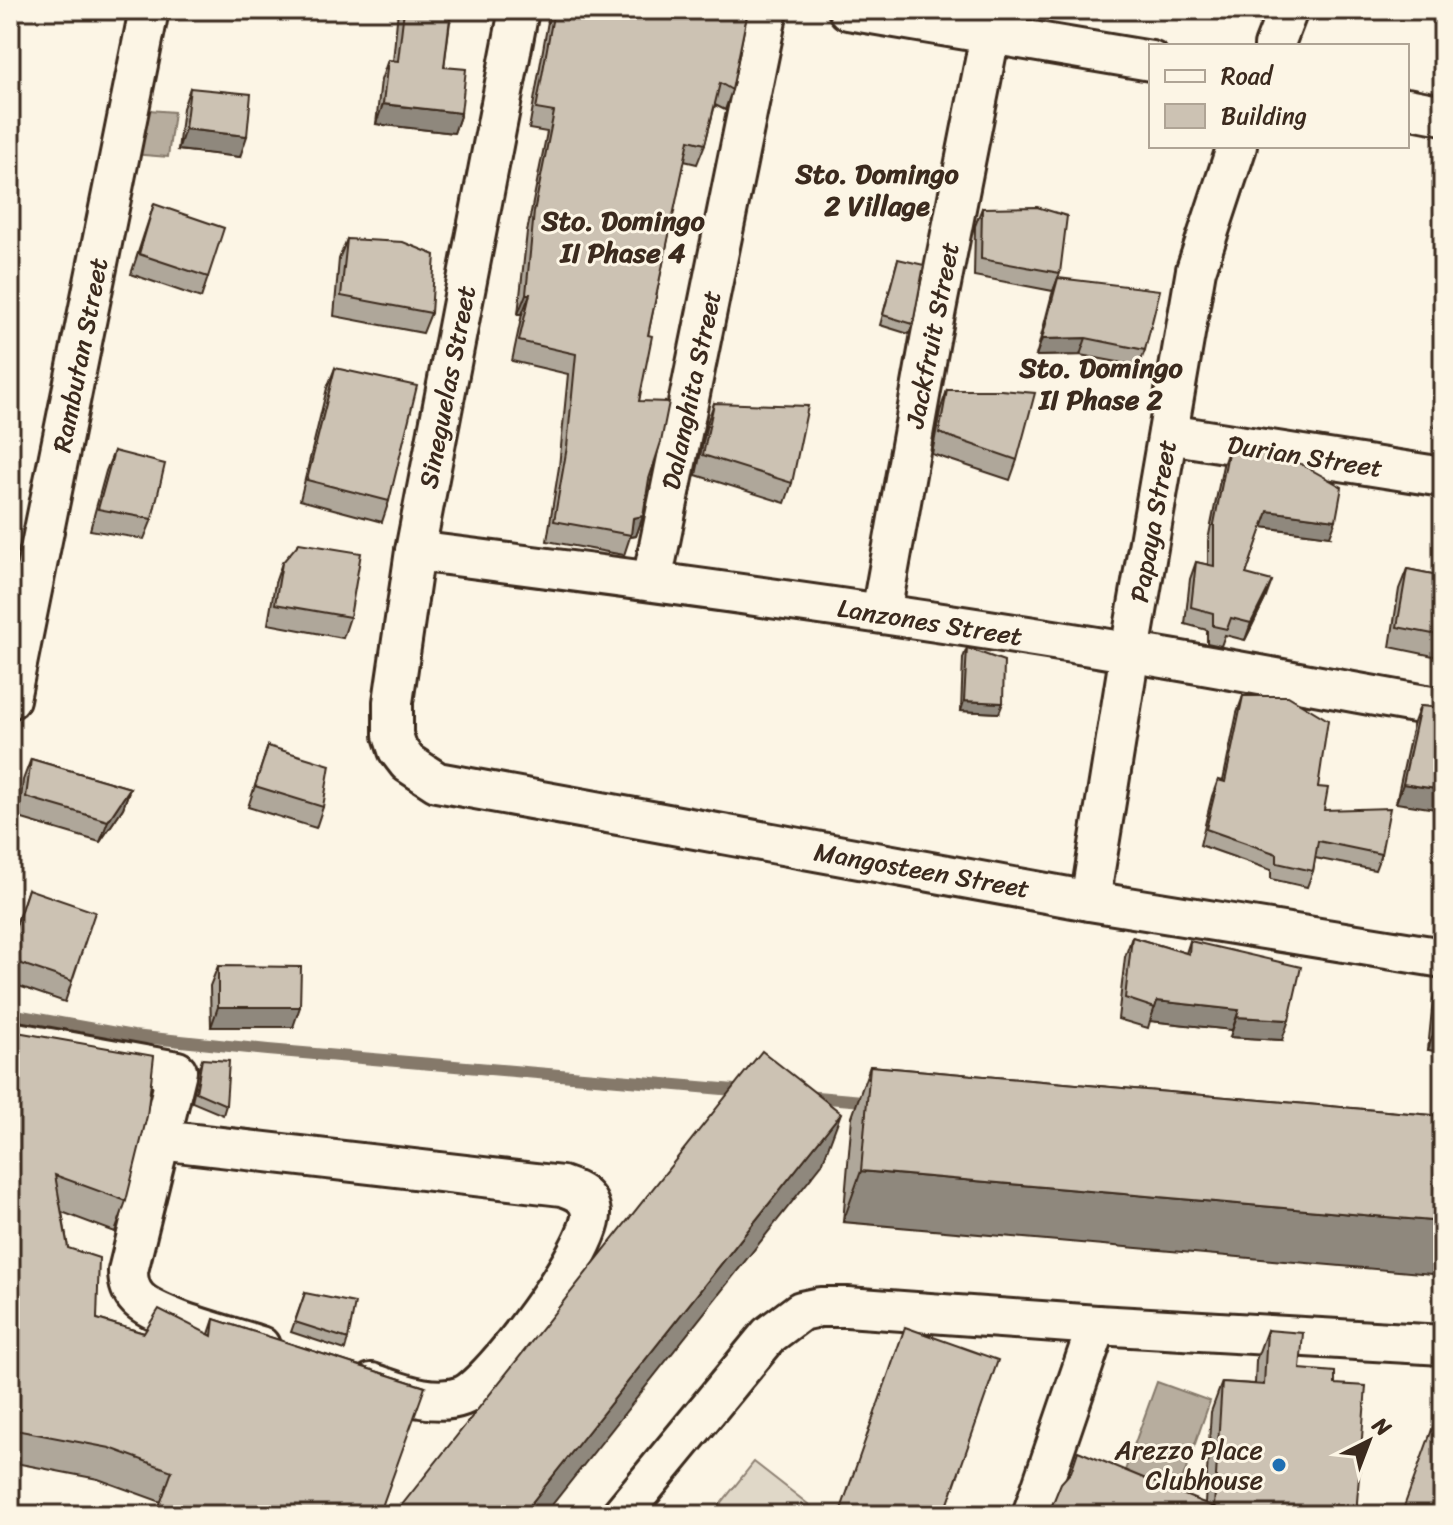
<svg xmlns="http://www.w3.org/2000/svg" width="1453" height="1525" font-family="Sriracha,sans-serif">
	<rect width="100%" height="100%" fill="#fcf5e5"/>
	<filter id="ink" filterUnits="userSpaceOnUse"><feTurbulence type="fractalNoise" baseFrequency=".0125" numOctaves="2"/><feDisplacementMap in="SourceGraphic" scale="16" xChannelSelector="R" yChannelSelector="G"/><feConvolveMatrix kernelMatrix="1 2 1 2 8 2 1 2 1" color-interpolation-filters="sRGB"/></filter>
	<g filter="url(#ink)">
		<!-- green -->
		<path fill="#e0d8c8" stroke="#8e8173" stroke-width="2" d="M754 1462 822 1515H712Z"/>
		<!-- water -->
		<g fill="#b7ad9e" stroke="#85796b" stroke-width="2">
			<path d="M149 110 174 112 168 157 132 154Z"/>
			<path d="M1157 1382 1210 1401 1177 1495 1123 1476Z"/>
		</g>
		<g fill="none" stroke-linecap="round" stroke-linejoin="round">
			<!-- stream -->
			<g stroke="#85796b" stroke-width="12">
				<path d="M10 1014 133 1036 268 1050 746 1091"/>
				<path d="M805 1096 874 1102"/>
			</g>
			<defs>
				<g id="street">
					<path d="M519 10 415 551 393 702V735L398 750 408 763 437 782 1090 901 1443 958"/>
					<path d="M848 10 1151 61"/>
					<path d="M1274 46 1288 10"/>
					<path d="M1407 108 1443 115"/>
					<path d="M1168 434 1443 477"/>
					<path d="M415 551C653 581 891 613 1127 652 1233 669 1338 690 1443 708"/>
					<path d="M652 581 768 10"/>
					<path d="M881 613 930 340 995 10"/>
					<path d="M10 699 149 10"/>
					<path d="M1090 901 1130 652 1196 270 1237 146"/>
					<path d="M10 1041 177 1071 128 1271C128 1282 130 1291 138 1299 158 1319 231 1336 260 1346"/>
					<path d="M160 1140 562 1186C577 1191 589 1196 591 1213 594 1245 492 1385 462 1396 433 1407 399 1392 372 1383"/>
					<path d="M621 1515 769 1335 801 1311 820 1307H847L1097 1325 1443 1345"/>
					<path d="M1032 1515 1097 1325"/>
				</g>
			</defs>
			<!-- street casing -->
			<use href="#street" stroke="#3b2a1e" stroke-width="44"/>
			<!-- street -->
			<use href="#street" stroke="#fcf5e5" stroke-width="38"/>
		</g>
		<!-- wall -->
		<g fill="#afa79a" stroke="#3b2a1e" stroke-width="2">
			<path d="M398 10H456L454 14H451L444 67 461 113 454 133 376 124 381 80 388 60 393 61Z"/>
			<path d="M550 10H748L732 90 725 110 715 105 705 144 697 164 684 161 648 335 639 401 649 479 643 516 636 536 630 537 624 555 547 541 559 467 568 374 512 361 522 314H518L527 232 547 132 529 129Z"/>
			<path d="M190 88 240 157 178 150 183 108Z"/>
			<path d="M154 204 208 277 201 298 131 274Z"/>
			<path d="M982 208 1060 273 1053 291 974 276 975 226Z"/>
			<path d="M347 239 431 313 423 333 334 316 339 259Z"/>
			<path d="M898 259 913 324 909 334 880 325Z"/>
			<path d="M1058 278 1145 350 1139 366 1080 355 1036 356 1052 294Z"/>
			<path d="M335 368 389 501 382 522 300 500 327 388Z"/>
			<path d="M947 390 1017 460 1010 480 932 454 940 411Z"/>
			<path d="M1443 398V429L1435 427Z"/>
			<path d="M714 403 792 483 785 503 696 475 707 423Z"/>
			<path d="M1229 448 1330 536 1262 527 1246 574 1266 597 1245 640 1225 635 1221 646 1207 643V630L1185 624 1190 579 1196 562 1208 565V540L1223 465Z"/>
			<path d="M114 451 152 519 144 539 90 530 106 471Z"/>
			<path d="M282 563 350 617 343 638 268 624 275 583Z"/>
			<path d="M1407 569 1443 576V658L1390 647 1399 589Z"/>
			<path d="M967 648 999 713 961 711 963 658Z"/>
			<path d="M1243 696 1318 787 1324 810 1381 854 1375 870 1315 858 1313 871 1307 887 1271 879V870L1200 845 1212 796 1218 780 1223 781 1237 713Z"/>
			<path d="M1420 706 1443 708 1396 803 1413 725Z"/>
			<path d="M268 746 323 807 316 828 248 807Z"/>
			<path d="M31 759 130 788 123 808 100 842 19 818 23 780Z"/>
			<path d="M28 889 72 981 65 1002 10 983V943Z"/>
			<path d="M1132 937 1186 953 1190 941 1282 1040 1230 1037 1232 1030 1150 1021 1148 1028 1118 1019 1125 957Z"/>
			<path d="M218 966 293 1027H211L210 986Z"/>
			<path d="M1439 984 1443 985V1052L1428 1050 1433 999Z"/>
			<path d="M10 1028 126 1201 115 1232 62 1212 68 1248 97 1319 144 1333 209 1334 214 1319 425 1387 161 1502 98 1479 10 1462Z"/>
			<path d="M202 1059 226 1105 223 1115 192 1102 198 1070Z"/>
			<path d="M870 1066 1443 1116 843 1222 852 1117Z"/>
			<path d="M305 1293 348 1339 345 1350 291 1332Z"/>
			<path d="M1267 1330 1300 1369 1335 1384 1356 1515H1048L1070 1472 1205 1503 1211 1412 1222 1382 1255 1384 1256 1360Z"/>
		</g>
		<!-- shaded-wall -->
		<g fill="#8f887d" stroke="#3b2a1e" stroke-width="2">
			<path d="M383 104 461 113 454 133 376 124Z"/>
			<path d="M185 129 247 136 240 157 178 150Z"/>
			<path d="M526 294H530L522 314H518Z"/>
			<path d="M1086 338 1080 355 1036 356 1042 339Z"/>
			<path d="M1268 511 1336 520 1330 536 1262 527Z"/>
			<path d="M643 516 636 536 630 537 633 518Z"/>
			<path d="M1272 581 1266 597 1245 640 1251 623Z"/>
			<path d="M964 701 1003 703 999 713 961 711Z"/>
			<path d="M1403 784 1443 790V810L1396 803Z"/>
			<path d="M130 788 123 808 100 842 108 821Z"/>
			<path d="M1157 1001 1239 1010 1232 1030 1150 1021Z"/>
			<path d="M218 1007H300L293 1027H211Z"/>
			<path d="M1237 1017 1289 1020 1282 1040 1230 1037Z"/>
			<path d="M1433 1035 1443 1036V1052L1428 1050Z"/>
			<path d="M841 1113 822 1164 544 1515H522Z"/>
			<path d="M861 1171 1443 1222V1275L843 1222Z"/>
			<path d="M1213 1510 1279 1515H1212Z"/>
		</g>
		<!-- building -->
		<g fill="#ccc2b3" stroke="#3b2a1e" stroke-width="2">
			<path d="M404 10H451L444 67 466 69 461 113 383 104 388 60 398 61Z"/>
			<path d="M554 10H748L732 90 720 83 705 144 689 140 648 335 652 336 639 401 669 402 661 442 649 479 643 516 633 518 631 535 554 521 567 447 576 354 519 341 530 294H526L534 212 554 112 536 109Z"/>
			<path d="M190 88 251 94 247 136 185 129Z"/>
			<path d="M154 204 224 228 208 277 139 254Z"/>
			<path d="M1037 207 1067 216 1060 273 981 259 982 208Z"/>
			<path d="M347 239 403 242 435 255 431 313 341 296Z"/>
			<path d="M898 259 924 265 913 324 883 315Z"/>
			<path d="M1058 278 1160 290 1145 350 1086 338 1042 339Z"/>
			<path d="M335 368 417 386 389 501 307 480Z"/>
			<path d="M947 390H1001L1035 393 1017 460 939 433Z"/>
			<path d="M714 403 808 406 792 483 703 455Z"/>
			<path d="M1229 448 1290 458 1342 487 1336 520 1268 511 1246 574 1272 581 1251 623 1231 618 1227 629 1213 626V613L1191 607 1196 562 1214 566V524Z"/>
			<path d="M114 451 165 464 152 519 98 509Z"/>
			<path d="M299 543 361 553 350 617 275 604 282 563Z"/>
			<path d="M1407 569 1443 576V636L1397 627Z"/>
			<path d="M967 648 1004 661 1003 703 964 701Z"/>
			<path d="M1243 696H1288L1328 720 1318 787 1328 788 1324 810 1390 808 1381 854 1318 841 1313 871 1277 863V854L1206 829 1218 780 1225 782Z"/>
			<path d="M1420 706 1443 708V790L1403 784Z"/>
			<path d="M268 746 330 765 323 807 255 786Z"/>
			<path d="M31 759 130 788 108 821 26 797Z"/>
			<path d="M28 889 95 912 72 981 10 960V945Z"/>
			<path d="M1132 937 1189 954 1190 941 1301 967 1289 1020 1237 1017 1239 1010 1157 1001 1155 1008 1125 998Z"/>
			<path d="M218 966 301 967 300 1007H218Z"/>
			<path d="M1439 984 1443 985V1036L1433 1035Z"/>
			<path d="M10 1028 17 1032 154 1056 147 1116 126 1201 55 1175 68 1248 99 1258 97 1319 144 1333 159 1309 212 1336 214 1319 425 1387 379 1515H156L172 1471 110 1448 10 1429Z"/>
			<path d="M762 1051 841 1113 522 1515H394Z"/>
			<path d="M202 1059 229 1061 226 1105 196 1092Z"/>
			<path d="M870 1066 1443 1116V1222L861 1171Z"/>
			<path d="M305 1293 355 1303 348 1339 295 1322Z"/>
			<path d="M905 1327 998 1360 944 1515H839Z"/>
			<path d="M1267 1330 1303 1333 1300 1369 1335 1372V1384L1366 1386 1356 1515H1279L1224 1511 1214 1507 1222 1382 1264 1385Z"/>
			<path d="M1443 1399V1515H1401Z"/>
			<path d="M1078 1451 1233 1515H1048L1061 1483 1071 1472Z"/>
		</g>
	</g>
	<!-- markers -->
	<circle fill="#1f6fb2" stroke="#fcf5e5" stroke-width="3" cx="1279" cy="1465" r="8"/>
	<g text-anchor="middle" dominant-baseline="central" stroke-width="6" stroke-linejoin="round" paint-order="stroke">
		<!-- street labels -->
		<g font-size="26" fill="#3b2a1e" stroke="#fcf5e5">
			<text transform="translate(932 335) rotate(-79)">Jackfruit Street</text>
			<text transform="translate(80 355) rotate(-79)">Rambutan Street</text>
			<text transform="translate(447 387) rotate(-79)">Sineguelas Street</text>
			<text transform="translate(691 390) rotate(-78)">Dalanghita Street</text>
			<text transform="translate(1305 456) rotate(9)">Durian Street</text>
			<text transform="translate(1153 521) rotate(-80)">Papaya Street</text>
			<text transform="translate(930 622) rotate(9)">Lanzones Street</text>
			<text transform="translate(922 870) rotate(10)">Mangosteen Street</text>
		</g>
		<!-- poi labels -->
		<g font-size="26" fill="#3b2a1e" stroke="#fcf5e5" text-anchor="end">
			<text x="1263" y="1450">Arezzo Place<tspan x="1263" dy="30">Clubhouse</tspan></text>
		</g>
		<!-- neighbourhood labels -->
		<g font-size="28" font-weight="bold" fill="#3b2a1e" stroke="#fcf5e5">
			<text x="877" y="173">Sto. Domingo<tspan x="877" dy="32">2 Village</tspan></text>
			<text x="623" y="220">Sto. Domingo<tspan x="623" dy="32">II Phase 4</tspan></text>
			<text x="1101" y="367">Sto. Domingo<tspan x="1101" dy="32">II Phase 2</tspan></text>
		</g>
	</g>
	<!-- margin -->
	<rect width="1453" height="1525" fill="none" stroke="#fcf5e5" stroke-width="40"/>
	<rect x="20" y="20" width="1413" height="1485" fill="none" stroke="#3b2a1e" stroke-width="3" filter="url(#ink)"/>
	<!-- legend -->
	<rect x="1149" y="44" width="260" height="104" fill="#fcf5e5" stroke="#afa495" stroke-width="2"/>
	<rect x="1165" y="70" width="40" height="12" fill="#fcf5e5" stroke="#afa495" stroke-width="2"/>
	<text x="1221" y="84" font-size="24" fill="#3b2a1e">Road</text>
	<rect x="1165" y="104" width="40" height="24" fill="#ccc2b3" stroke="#afa495" stroke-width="2"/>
	<text x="1221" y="124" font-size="24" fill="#3b2a1e">Building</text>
	<!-- north arrow -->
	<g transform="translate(1369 1441) rotate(42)" stroke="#fcf5e5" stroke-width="6" paint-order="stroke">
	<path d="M0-6L14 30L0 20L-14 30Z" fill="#3b2a1e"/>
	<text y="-12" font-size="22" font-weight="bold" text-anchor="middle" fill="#3b2a1e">N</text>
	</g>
</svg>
